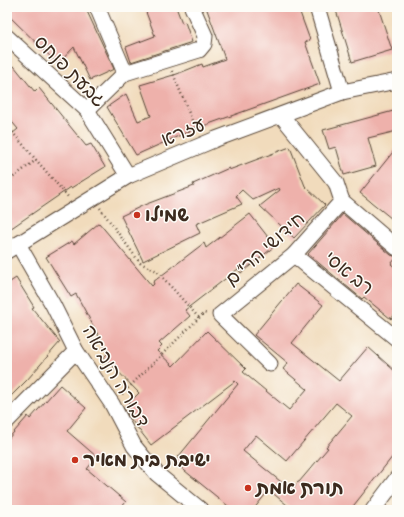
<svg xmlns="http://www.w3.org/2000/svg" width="404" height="517" font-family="Caveat,'Playpen Sans Hebrew',sans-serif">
	<rect width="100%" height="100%" fill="#fdfcf7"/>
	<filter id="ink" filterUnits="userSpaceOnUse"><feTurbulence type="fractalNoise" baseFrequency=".025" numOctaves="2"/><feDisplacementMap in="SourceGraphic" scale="8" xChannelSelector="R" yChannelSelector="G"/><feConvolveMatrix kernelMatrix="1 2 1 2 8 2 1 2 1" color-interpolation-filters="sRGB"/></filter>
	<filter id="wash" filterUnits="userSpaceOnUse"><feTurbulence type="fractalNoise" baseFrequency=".012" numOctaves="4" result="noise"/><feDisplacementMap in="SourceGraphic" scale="16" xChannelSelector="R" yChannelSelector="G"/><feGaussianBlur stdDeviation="0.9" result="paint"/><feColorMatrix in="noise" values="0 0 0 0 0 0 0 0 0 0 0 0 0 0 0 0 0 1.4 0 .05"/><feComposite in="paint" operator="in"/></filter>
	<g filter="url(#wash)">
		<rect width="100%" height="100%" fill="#f1dbbc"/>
		<g id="blocks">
			<!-- building -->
			<g fill="#eeb1ab" fill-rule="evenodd">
				<path d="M7 7H85L114 69 90 80 74 47 58 64 7 14Z"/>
				<path d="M144 7H176L182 23 185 22 192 42 131 62 126 47 155 36Z"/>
				<path d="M206 7H298L310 40 305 42 320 84 192 130 136 155 107 107 126 94 138 121 151 116 140 85 177 74 202 64 203 67 225 59Z"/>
				<path d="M335 7H378L392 50 352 62Z"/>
				<path d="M14 66 35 92 39 88 86 146 91 144 105 167 71 188V187L7 231V138L18 129 7 116V71Z"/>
				<path d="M397 110V131L368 138 376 166 344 175 336 147 329 149 323 130Z"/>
				<path d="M290 147 305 186 325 205 294 238 260 206 280 190 279 188 253 200 242 190 236 196 242 204 196 224 200 233 143 261 121 216 144 205 194 186 193 184 229 168V170Z"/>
				<path d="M397 147V223L360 193Z"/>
				<path d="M250 214 275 246 241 273 238 269 185 310 190 316 159 343 162 346 157 351 173 366 207 331 246 369 243 372 289 410 307 389 283 369 288 363 254 335 296 284 323 305 292 343 339 381 368 347 397 373V451L350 510H293L269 490 253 510H233L174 462 238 384 235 381 151 445 129 417 124 408 139 393 104 357 108 353 76 294 71 297 46 257 72 241 74 244 99 223 152 286 154 284 153 282 204 243 206 248ZM336 403 352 416 326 447 328 448 299 482H298L291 490 243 451 256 435 287 461Z"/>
				<path d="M343 214 391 255 397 257 391 264 397 269V312L391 319 364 297 362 299 308 254Z"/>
				<path d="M16 278 34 307 32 308 60 342 27 380 7 400V284Z"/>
				<path d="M60 385 86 408 67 431 97 457 87 469 126 502 119 510H7V440L28 416 30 419Z"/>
			</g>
		</g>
	</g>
	<g filter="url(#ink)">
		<use href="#blocks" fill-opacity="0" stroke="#564536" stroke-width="1"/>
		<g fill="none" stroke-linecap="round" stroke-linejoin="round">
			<defs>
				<g id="minor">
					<path d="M97 7 125 73"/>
					<path d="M317 7 342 92"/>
					<path d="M7 37 87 110 128 176"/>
					<path d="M87 110 125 73 199 50 204 44 205 36 192 7"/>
					<path d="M342 201 397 248"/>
					<path d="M18 244 53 305 76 351 112 404 134 446 157 474 201 510"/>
					<path d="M7 251 128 176 216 139 342 92 397 81"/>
					<path d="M294 255 397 339"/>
					<path d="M270 364 220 315 294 255 342 201 336 183 281 115"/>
					<path d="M7 421 76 351"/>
					<path d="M373 510 397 478"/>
				</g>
			</defs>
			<!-- minor casing -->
			<use href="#minor" stroke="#564536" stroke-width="17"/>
			<!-- path -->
			<g stroke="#564536" stroke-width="2.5" stroke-dasharray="1 3" stroke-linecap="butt">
				<path d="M172 71 197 133"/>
				<path d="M7 126 69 198"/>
				<path d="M7 182 36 160"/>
				<path d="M100 208 140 263 157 271 199 318"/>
				<path d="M122 394 204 313 208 314"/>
			</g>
			<!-- minor -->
			<use href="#minor" stroke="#fff" stroke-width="15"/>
		</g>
	</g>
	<!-- markers -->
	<g fill="#c8321e" stroke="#fdfcf7" stroke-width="1.5">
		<circle cx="137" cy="215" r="4"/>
		<circle cx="75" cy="460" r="4"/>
		<circle cx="248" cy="488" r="4"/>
	</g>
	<g text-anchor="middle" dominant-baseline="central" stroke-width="3" stroke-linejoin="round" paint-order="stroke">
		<!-- street labels -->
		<g font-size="19" fill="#3b2a1e" stroke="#fdfcf7">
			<text transform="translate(70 71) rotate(45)">גבעת פנחס</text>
			<text transform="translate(183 132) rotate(-23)">עזרא</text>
			<text transform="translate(265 249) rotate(-42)">חידושי הרי"ם</text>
			<text transform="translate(349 273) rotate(39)">רב אסי</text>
			<text transform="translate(116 376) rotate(60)">דבורה הנביאה</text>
		</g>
		<!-- poi labels -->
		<g font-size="19" font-weight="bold" fill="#3b2a1e" stroke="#fdfcf7" text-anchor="start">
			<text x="145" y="215">שמילו</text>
			<text x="83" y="460">ישיבת בית מאיר</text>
			<text x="256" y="488">תורת אמת</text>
		</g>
	</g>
	<!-- margin -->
	<rect width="404" height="517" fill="none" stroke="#fdfcf7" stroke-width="24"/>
</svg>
